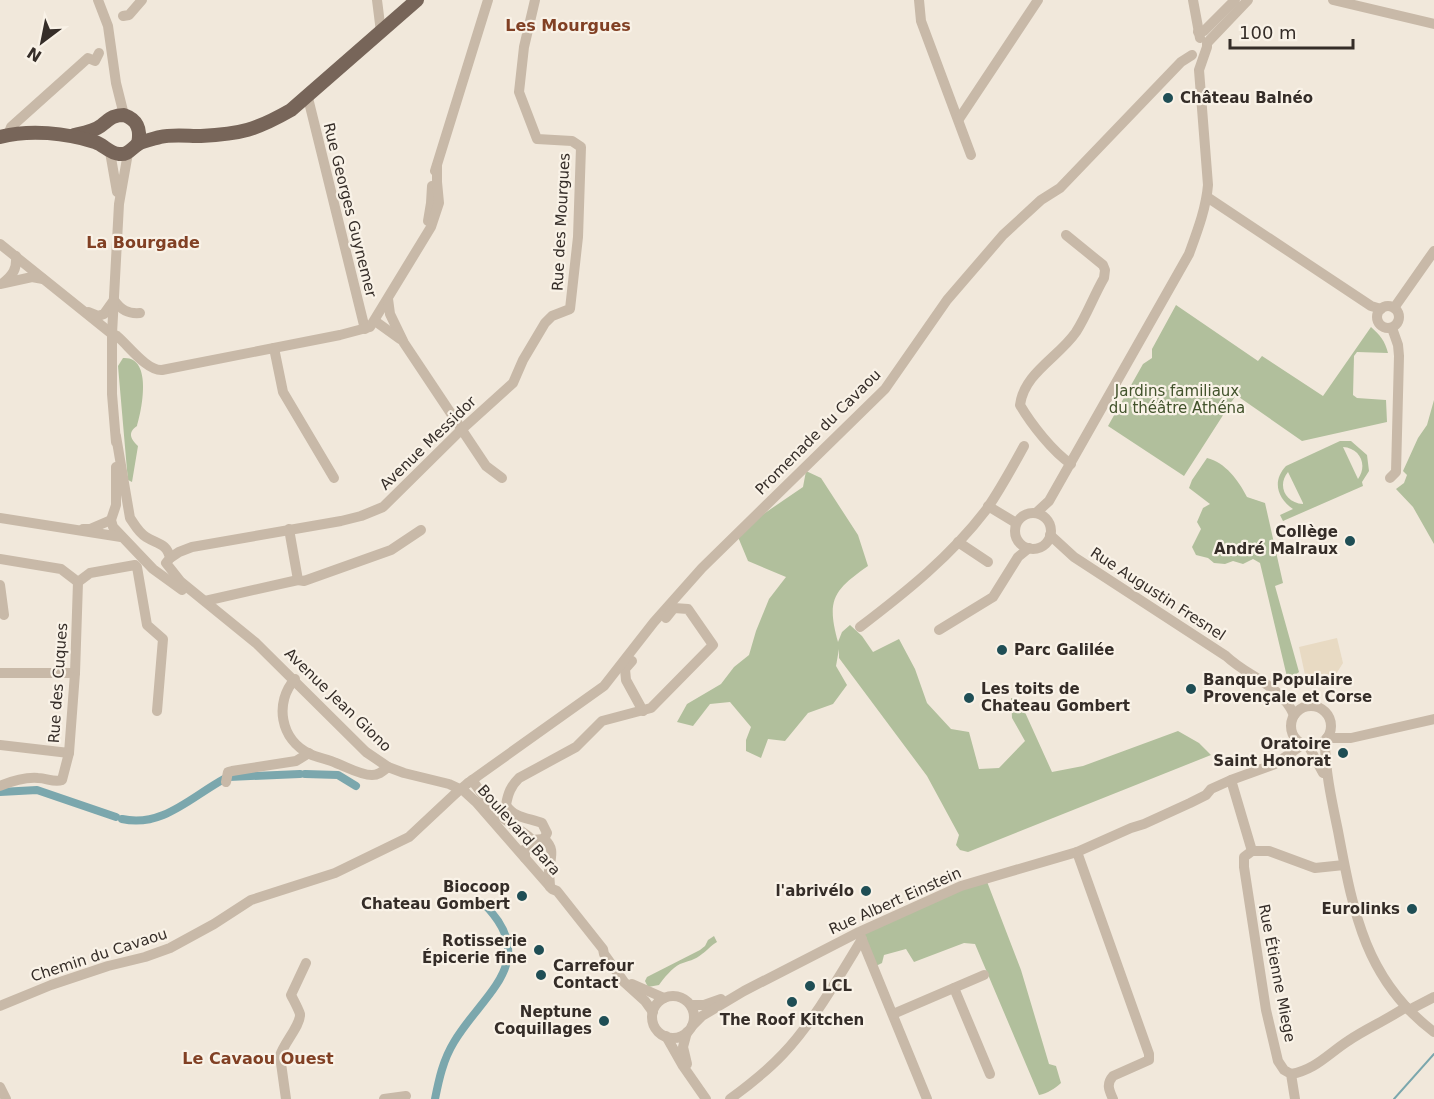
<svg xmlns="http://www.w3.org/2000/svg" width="1434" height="1099" font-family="'DejaVu Sans',sans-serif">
	<rect width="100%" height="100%" fill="#f1e8db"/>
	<!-- green -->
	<g fill="#b1bf9c" fill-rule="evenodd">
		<path d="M1176 305 1258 361 1262 356 1323 396 1371 327C1380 335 1385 341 1388 353L1357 352 1354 356 1353 395 1357 398 1386 400 1387 422 1302 441 1236 395 1184 476 1108 426 1143 364 1152 358V349Z"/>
		<path d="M123 358C153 356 142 410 137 426 127 433 131 439 138 446L132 482 128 480 127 470 118 366Z"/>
		<path d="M1434 400V544L1413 507 1396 489 1404 483 1407 475 1403 471 1418 438 1427 425Z"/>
		<path d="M1340 441H1351L1367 455 1369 471 1362 482 1363 486 1283 521 1280 515 1293 509C1277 498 1272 481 1286 466ZM1343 447C1360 448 1368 465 1358 479ZM1288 472 1303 503V504C1285 503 1277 485 1288 472Z"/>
		<path d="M1207 458C1225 462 1239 481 1247 497L1265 503 1283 583 1275 586 1299 672 1288 681 1260 563 1253 559 1243 564 1233 561 1225 564 1214 563 1208 558 1196 555 1192 547 1201 529 1197 522 1203 508 1210 504 1189 488 1192 480Z"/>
		<path d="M806 471 821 478 858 535 868 566C834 590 826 599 838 642L842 632 850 625 862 636 873 652 899 639 915 669 927 703 951 729 969 732 979 769 999 768 1025 741 1012 718 1011 698 1019 699 1052 772 1083 766 1178 731 1199 743 1211 755 968 852 960 850 956 845 959 835 927 776 839 658V649L836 666 847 685 833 704 808 713 785 741 768 739 761 758 746 751V740L751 727 730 702 710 704 693 726 677 722 687 704 721 684 734 667 749 655 756 631 769 599 786 577 748 561 738 537 762 515 803 487Z"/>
		<path d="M986 879 1021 970 1049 1064 1056 1066 1061 1083C1054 1089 1048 1093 1039 1095L975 944 964 943 914 962 906 949 884 955 882 963 874 967 859 932Z"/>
		<path d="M714 936 717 942C710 946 708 950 702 954 695 960 688 961 680 964 672 968 664 978 659 985L648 987 645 981 647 977 700 950 705 946 708 940Z"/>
	</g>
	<!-- plaza -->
	<path fill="#e8dac3" d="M1337 638 1343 663 1333 679 1307 684 1299 647Z"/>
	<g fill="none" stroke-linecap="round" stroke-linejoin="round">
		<!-- stream -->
		<path stroke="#7ba7ad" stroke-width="2" d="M1394 1099 1434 1054"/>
		<!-- canal -->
		<g stroke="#7ba7ad" stroke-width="8">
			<path d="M305 774 338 775 356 786"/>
			<path d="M229 777 300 774"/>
			<path d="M0 792 37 790 116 817"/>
			<path d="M122 819C162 828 191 797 224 779"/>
			<path d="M435 1099C439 1079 443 1060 454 1042 483 993 542 961 483 903"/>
		</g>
		<!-- minor -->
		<g stroke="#c8b9a8" stroke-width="10">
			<path d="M98 0 108 26 116 83 124 115"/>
			<path d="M377 0 381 32"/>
			<path d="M919 0 921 21 971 155"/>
			<path d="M1193 0 1200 38"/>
			<path d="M1333 0 1434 24"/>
			<path d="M123 16 129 15 142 0"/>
			<path d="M1198 32 1204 31 1235 0"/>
			<path d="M308 98 365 329"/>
			<path d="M959 119 1038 0"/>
			<path d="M8 135 11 127 88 58 95 61 99 53"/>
			<path d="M110 152 117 192"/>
			<path d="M435 171 488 0"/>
			<path d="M1207 197 1371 306 1381 309"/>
			<path d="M428 221 431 203 432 186"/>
			<path d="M1066 235 1103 265 1105 270 1104 278C1094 295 1087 315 1076 332 1059 357 1024 373 1020 405 1031 424 1053 452 1071 464"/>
			<path d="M0 244 112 334 117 336C129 346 147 371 162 370L340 335 370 327 431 227 439 203 437 182V166"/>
			<path d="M3 283C13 275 17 269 16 256"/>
			<path d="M0 284 32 277 43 279"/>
			<path d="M388 299 390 314 404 343 486 466 502 478"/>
			<circle cx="1388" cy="317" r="11"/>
			<path d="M1394 308 1434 251"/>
			<path d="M88 312 98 316 104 314 114 300C121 310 128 314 140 313"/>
			<path d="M375 321 400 339"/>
			<path d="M274 348 283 392 334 478"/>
			<path d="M116 436 130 518C135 525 138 532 146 537 157 544 167 543 170 558L166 563 181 582 256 643 366 752 388 767 404 773 449 784 464 791 476 802 552 889 557 891 603 949 604 954 624 982 645 1001 653 1012"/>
			<path d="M116 442 112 394V334L119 204 128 153"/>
			<path d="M116 467V505L111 520 113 527 153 569 182 590"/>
			<path d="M1390 478 1396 472 1399 356 1398 345 1392 328"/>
			<path d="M988 506 1016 523"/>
			<path d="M1036 513 1049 501 1189 254C1197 232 1206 209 1208 185L1199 70 1207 47V43L1248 0"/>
			<circle cx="1033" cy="531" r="18"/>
			<path d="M0 518 121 537"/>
			<path d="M83 529H90L111 520"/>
			<path d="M289 529 298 580 304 581 391 550 421 530"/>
			<path d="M1050 535 1074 557 1226 656C1248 677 1282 686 1294 715"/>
			<path d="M958 542 988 562"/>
			<path d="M170 558 179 552 192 547 341 521 361 516 383 507 461 430 513 383 523 360 545 323 552 316 570 309 578 237 581 147 572 141 537 139 519 92 524 47 535 0"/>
			<path d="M0 559 61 569 78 582 90 573 135 565 137 567 147 625 163 639 157 711"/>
			<path d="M0 585 4 615"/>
			<path d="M205 601 298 580"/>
			<path d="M860 627C906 592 951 556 986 510 1000 490 1012 468 1024 446"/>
			<path d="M939 630 993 597 1018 557 1029 548"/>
			<path d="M632 661 625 669 626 680 643 711"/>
			<path d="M0 673H75"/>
			<path d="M295 679C274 702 280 740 310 754 318 758 328 759 336 763 347 767 360 775 372 775 379 775 383 771 388 767"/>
			<circle cx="1311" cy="726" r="20"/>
			<path d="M1327 738H1351L1434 719"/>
			<path d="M1325 741C1325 771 1332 802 1338 831 1353 911 1365 980 1434 1032"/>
			<path d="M0 745 69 753 75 673 78 582"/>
			<path d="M1309 747 1323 773"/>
			<path d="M472 780 496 813 528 836 532 840"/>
			<path d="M1231 780 1252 851"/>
			<path d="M226 782 228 772 232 771 296 761 309 753"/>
			<path d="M468 783 604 686 654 622 702 568 885 389 947 300 1003 235 1041 200 1060 188 1181 62 1192 55"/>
			<path d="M0 786C12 781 25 777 38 778 47 778 54 783 62 780L69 753"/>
			<path d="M544 839 547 833 542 823C529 818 514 818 506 805 508 793 511 786 519 778L576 747 602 721 651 708 713 645 688 609 674 608 666 618"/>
			<path d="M1252 851 1244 857V867L1266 1010 1278 1061 1284 1070 1291 1074 1295 1099"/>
			<path d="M1252 851H1269L1315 868 1344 865"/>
			<path d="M1077 852 1149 1054V1060L1113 1076C1106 1084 1109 1090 1113 1099"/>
			<path d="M525 858V849L532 840 544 839C556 849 550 858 549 871 549 876 550 882 550 887"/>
			<path d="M860 935 927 1099"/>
			<path d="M632 984 664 998"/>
			<path d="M954 988 990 1074"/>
			<circle cx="673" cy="1017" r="21"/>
			<path d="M691 1005H704L721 999"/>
			<path d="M0 1006 51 985 108 966 145 957 170 948 214 924 251 900 335 873 409 837 456 793"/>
			<path d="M1409 1010 1434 997"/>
			<path d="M893 1014 984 975"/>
			<path d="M692 1026 702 1016 744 991 859 932 961 886 1077 852 1131 828 1144 824 1190 803 1206 795 1211 789 1231 780 1275 764 1302 745"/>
			<path d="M687 1032 683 1047 687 1064"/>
			<path d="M666 1036 683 1066 706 1099"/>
			<path d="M1291 1074C1315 1070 1328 1054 1348 1041 1367 1028 1387 1020 1406 1007"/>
			<path d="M0 1087 6 1099"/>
			<path d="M286 1099 280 1056C283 1044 301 1025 300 1014 298 1008 294 1001 291 995L306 963"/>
			<path d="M384 1099 406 1096"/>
			<path d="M730 1099C749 1085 767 1071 783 1054 812 1024 840 975 862 939"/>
		</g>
		<!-- major -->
		<g stroke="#776559" stroke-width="14">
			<path d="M74 135C83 133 95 131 102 125 110 119 113 115 124 115 138 120 141 130 138 144"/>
			<path d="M0 137C30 129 66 133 95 142 104 145 109 153 119 154 128 155 131 149 138 144 143 141 153 139 160 137 172 134 188 136 201 136 241 134 256 130 291 110L417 0"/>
		</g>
		<!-- minor-bridge -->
		<path stroke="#c8b9a8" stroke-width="10" d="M456 793 468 783"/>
	</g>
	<!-- markers -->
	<g fill="#1f4e55" stroke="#f9f2e7" stroke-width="2">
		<circle cx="1168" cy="98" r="6"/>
		<circle cx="1350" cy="541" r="6"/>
		<circle cx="1002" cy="650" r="6"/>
		<circle cx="1191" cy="689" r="6"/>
		<circle cx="969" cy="698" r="6"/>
		<circle cx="1343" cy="753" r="6"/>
		<circle cx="866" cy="891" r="6"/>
		<circle cx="522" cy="896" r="6"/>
		<circle cx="1412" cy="909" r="6"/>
		<circle cx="539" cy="950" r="6"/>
		<circle cx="541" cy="975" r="6"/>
		<circle cx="810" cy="986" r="6"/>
		<circle cx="792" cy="1002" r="6"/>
		<circle cx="604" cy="1021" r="6"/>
	</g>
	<g text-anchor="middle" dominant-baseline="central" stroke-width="4.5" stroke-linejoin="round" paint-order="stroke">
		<!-- poi labels -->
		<g font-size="15" font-weight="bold" fill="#352d28" stroke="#f9f2e7" text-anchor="end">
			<text x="1180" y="98" text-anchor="start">Château Balnéo</text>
			<text x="1338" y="532">Collège<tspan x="1338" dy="17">André Malraux</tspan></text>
			<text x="1014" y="650" text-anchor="start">Parc Galilée</text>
			<text x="1203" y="680" text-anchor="start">Banque Populaire<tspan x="1203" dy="17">Provençale et Corse</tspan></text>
			<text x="981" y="689" text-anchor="start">Les toits de<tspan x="981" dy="17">Chateau Gombert</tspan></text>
			<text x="1331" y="744">Oratoire<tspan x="1331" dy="17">Saint Honorat</tspan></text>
			<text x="510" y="887">Biocoop<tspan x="510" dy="17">Chateau Gombert</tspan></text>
			<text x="854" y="891">l'abrivélo</text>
			<text x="1400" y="909">Eurolinks</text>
			<text x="527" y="941">Rotisserie<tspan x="527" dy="17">Épicerie fine</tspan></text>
			<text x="553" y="966" text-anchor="start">Carrefour<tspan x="553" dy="17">Contact</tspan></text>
			<text x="822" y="986" text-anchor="start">LCL</text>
			<text x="592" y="1012">Neptune<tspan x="592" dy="17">Coquillages</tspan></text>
			<text x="792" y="1020" text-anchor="middle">The Roof Kitchen</text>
		</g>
		<!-- street labels -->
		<g font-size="15" fill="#352d28" stroke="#f9f2e7">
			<text transform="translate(350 210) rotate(76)">Rue Georges Guynemer</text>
			<text transform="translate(561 222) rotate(-87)">Rue des Mourgues</text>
			<text transform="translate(818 432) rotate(-45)">Promenade du Cavaou</text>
			<text transform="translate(428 443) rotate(-44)">Avenue Messidor</text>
			<text transform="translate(1158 594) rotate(33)">Rue Augustin Fresnel</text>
			<text transform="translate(58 683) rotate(-86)">Rue des Cuques</text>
			<text transform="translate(338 700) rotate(44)">Avenue Jean Giono</text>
			<text transform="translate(519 830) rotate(48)">Boulevard Bara</text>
			<text transform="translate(895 901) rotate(-24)">Rue Albert Einstein</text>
			<text transform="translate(99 955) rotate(-18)">Chemin du Cavaou</text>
			<text transform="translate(1277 973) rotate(79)">Rue Étienne Miege</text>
		</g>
		<!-- park labels -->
		<g font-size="15" fill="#42532c" stroke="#f9f2e7">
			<text x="1177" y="391">Jardins familiaux<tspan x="1177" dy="17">du théâtre Athéna</tspan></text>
		</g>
		<!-- neighbourhood labels -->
		<g font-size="16" font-weight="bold" fill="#814024" stroke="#f9f2e7">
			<text x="568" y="25">Les Mourgues</text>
			<text x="143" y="242">La Bourgade</text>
			<text x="258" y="1058">Le Cavaou Ouest</text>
		</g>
	</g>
	<!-- north arrow -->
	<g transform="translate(42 42) rotate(212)" stroke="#f9f2e7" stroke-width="4.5" paint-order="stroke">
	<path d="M0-4.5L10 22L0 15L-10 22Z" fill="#352d28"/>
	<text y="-9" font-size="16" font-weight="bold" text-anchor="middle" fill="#352d28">N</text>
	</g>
	<!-- scale -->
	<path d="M1230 39v9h123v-9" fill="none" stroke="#352d28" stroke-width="3"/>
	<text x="1239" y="39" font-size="18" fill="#352d28" stroke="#f9f2e7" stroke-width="4.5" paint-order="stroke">100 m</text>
</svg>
